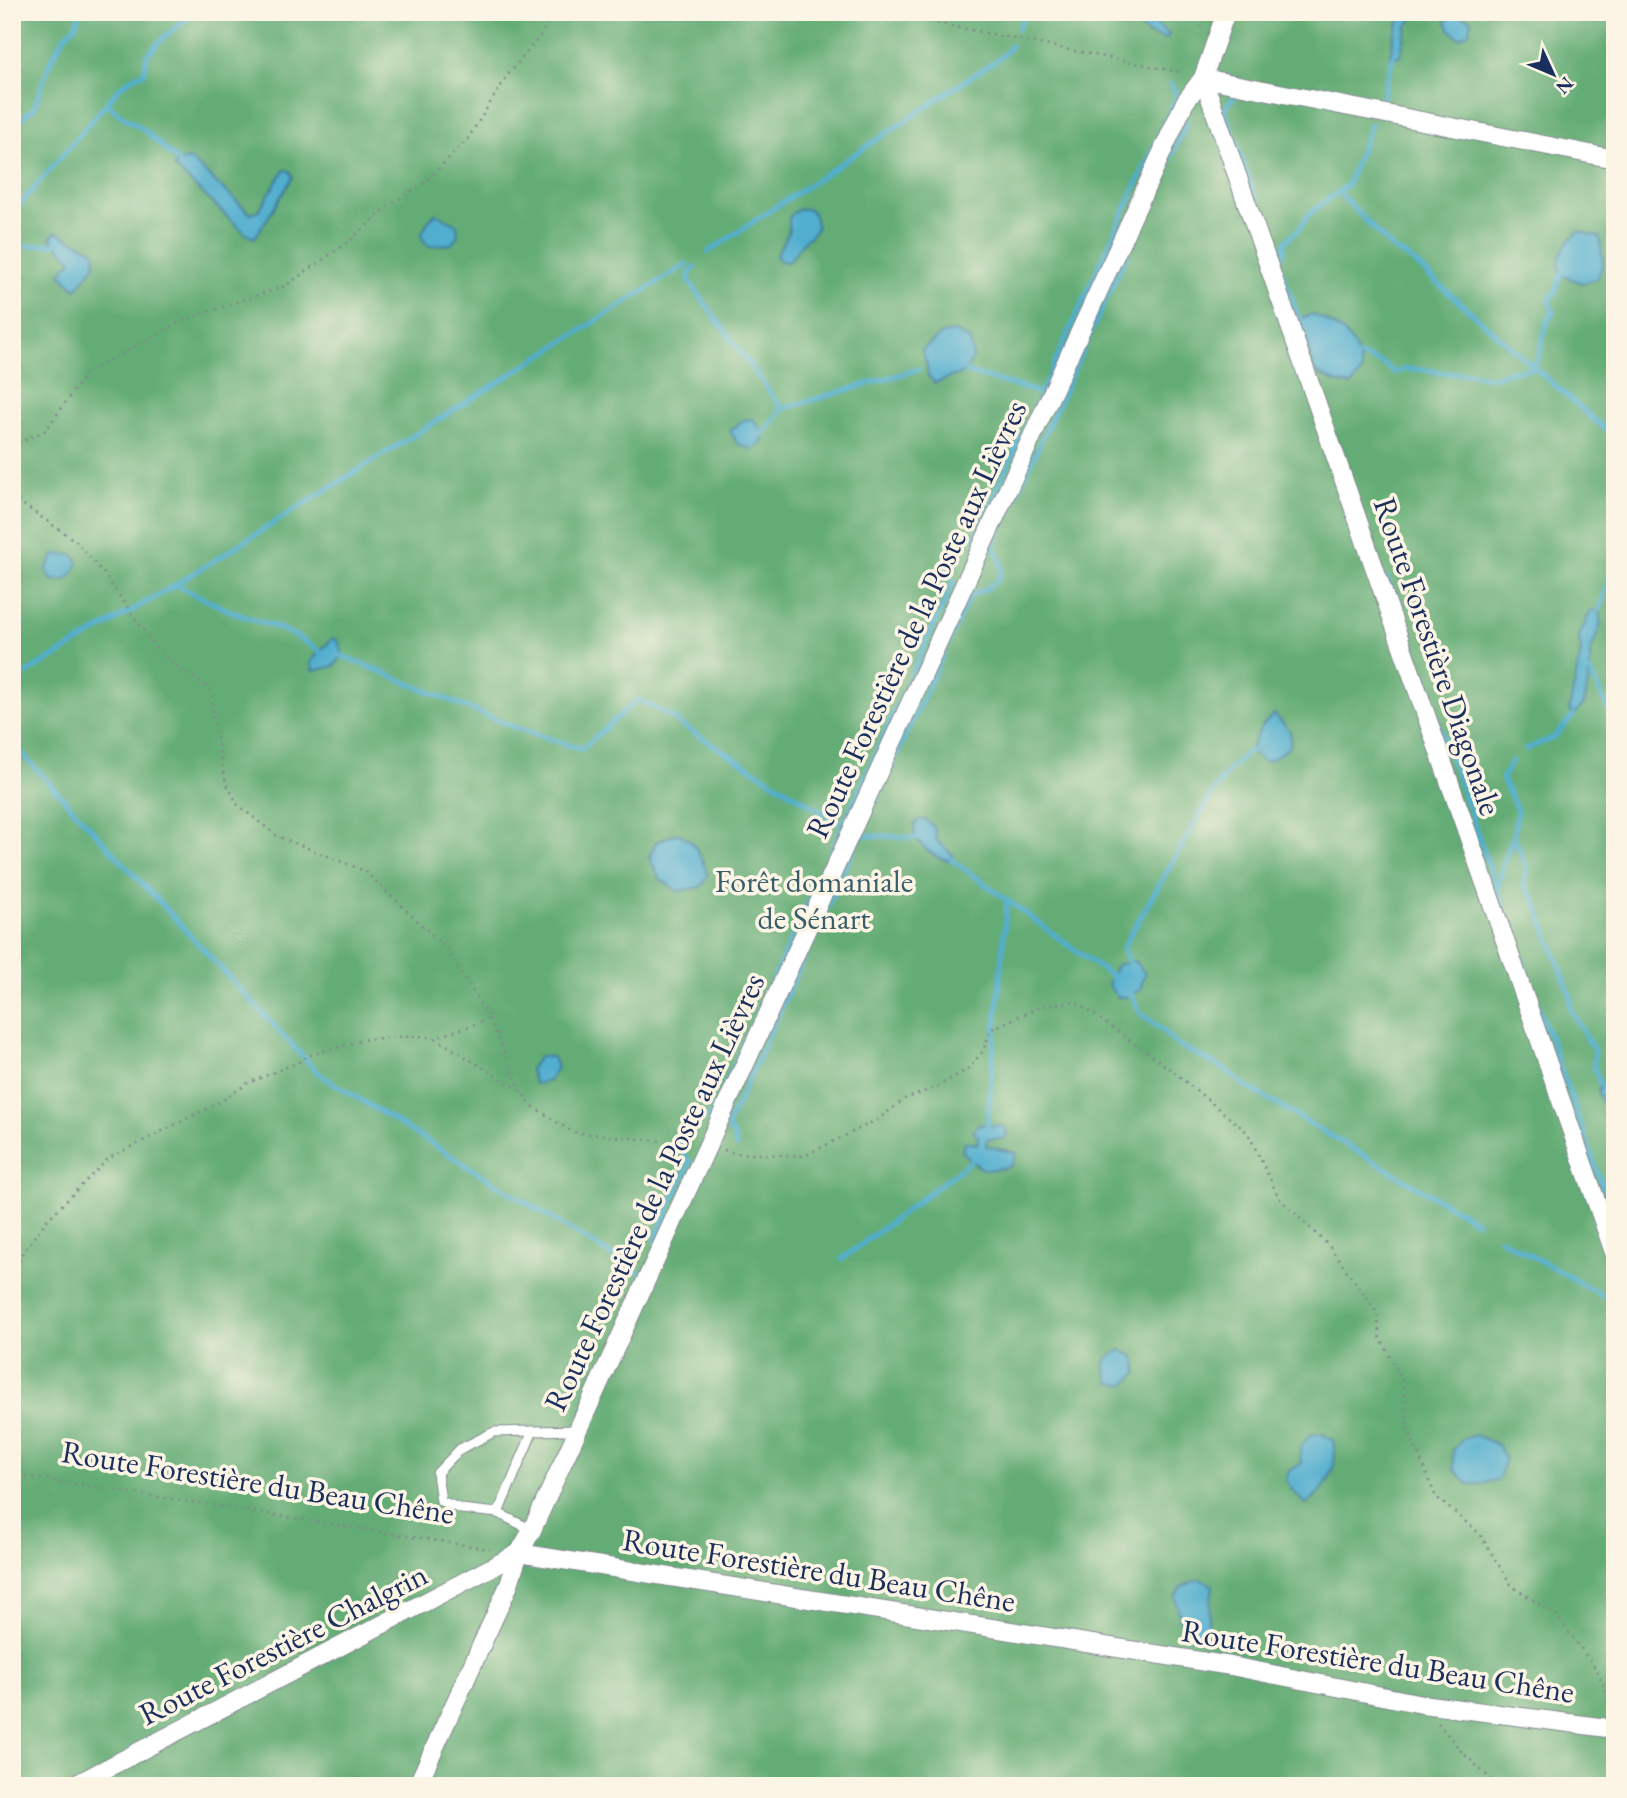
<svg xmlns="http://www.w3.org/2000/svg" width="1627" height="1798" font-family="'EB Garamond',serif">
	<rect width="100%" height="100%" fill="#fcf5e5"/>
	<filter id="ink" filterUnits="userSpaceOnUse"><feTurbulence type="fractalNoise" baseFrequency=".0143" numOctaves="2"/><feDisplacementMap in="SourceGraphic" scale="14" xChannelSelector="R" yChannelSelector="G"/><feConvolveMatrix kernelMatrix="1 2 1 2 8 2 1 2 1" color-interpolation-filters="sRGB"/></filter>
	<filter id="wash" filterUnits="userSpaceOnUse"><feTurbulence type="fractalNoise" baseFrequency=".00686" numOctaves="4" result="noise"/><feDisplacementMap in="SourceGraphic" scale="28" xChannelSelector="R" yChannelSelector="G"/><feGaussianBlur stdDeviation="1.57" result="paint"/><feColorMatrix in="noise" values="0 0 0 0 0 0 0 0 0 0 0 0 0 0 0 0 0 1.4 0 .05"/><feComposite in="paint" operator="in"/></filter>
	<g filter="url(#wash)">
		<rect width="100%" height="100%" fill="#e7e1bd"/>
		<!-- forest -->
		<rect fill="#63ac74" stroke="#3f6e69" stroke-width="2" x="12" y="12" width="1603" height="1774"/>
		<!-- water -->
		<g fill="#51aecf" stroke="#366e96" stroke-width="2">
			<path d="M1129 12H1147L1151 19 1169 35 1166 39 1148 34 1129 16Z"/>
			<path d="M1403 12H1418L1407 26 1400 56 1390 57 1394 35Z"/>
			<path d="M1455 12 1471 20 1469 32 1460 38 1450 30 1446 21Z"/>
			<path d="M190 159 250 213 259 210 284 170 290 171 293 177 255 238 246 234 174 167 178 161Z"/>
			<path d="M799 209H807L813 212 817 228C812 236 804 240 799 247 795 253 794 256 788 262L781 261 776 256C779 247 785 241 788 234 792 220 783 218 799 209Z"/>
			<path d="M436 213 457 225 458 235 452 244 428 246 421 236 427 223Z"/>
			<path d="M1579 231 1600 237 1603 264 1597 279 1582 283 1561 275C1554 256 1565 244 1579 231Z"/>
			<path d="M56 232 95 251V265L76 289 60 274 72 260 50 238Z"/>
			<path d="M1312 314C1340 327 1358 338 1362 372L1351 386 1333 381 1315 372 1299 319Z"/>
			<path d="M955 332 970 340 973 357 966 372 935 383 928 376 927 365 922 350 942 334Z"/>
			<path d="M753 419 763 433 762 443 752 449 738 444 730 431 743 420Z"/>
			<path d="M55 554 73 555 78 562C72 577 70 582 52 580L46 570Z"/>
			<path d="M1599 609 1601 624 1590 653V672L1584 704 1574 715 1569 710 1581 652 1579 636 1591 611Z"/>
			<path d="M333 638 338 641 343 656 334 666 313 671 311 661Z"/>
			<path d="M1274 714 1290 731V746L1273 759 1264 762 1249 751 1262 726Z"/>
			<path d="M918 820H926L934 827 937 841 953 855 952 860C939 862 924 848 915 838L914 826Z"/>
			<path d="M677 833C697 841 700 856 708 875L701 887 678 891 659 878 649 857 656 842Z"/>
			<path d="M1134 961 1145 973 1140 990 1127 997H1117L1108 984 1116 965Z"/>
			<path d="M539 1056 553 1057 557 1068 549 1081 535 1084 530 1070Z"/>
			<path d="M1612 1083 1615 1086V1116L1604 1108 1598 1093 1600 1085Z"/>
			<path d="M978 1124 1003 1126 1008 1134 1004 1139H987L986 1146 1016 1153 1011 1166C986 1173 979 1171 962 1151L964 1142 977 1144 978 1136 973 1132Z"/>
			<path d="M1121 1350 1135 1357 1138 1373 1125 1385 1110 1383 1105 1366 1106 1359Z"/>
			<path d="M1311 1434H1322L1333 1440C1340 1465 1327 1489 1306 1504L1292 1490 1286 1480 1289 1471 1301 1464 1300 1448Z"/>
			<path d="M1475 1435 1498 1445 1505 1459 1499 1479 1482 1484H1468L1453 1469V1450L1463 1439Z"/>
			<path d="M1199 1579 1213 1585 1207 1629 1197 1637 1189 1638 1183 1630 1175 1597 1181 1587Z"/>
		</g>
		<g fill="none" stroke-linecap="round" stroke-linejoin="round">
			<!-- stream -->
			<g stroke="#51aecf" stroke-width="5">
				<path d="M1018 29 1025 12"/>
				<path d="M1235 96 1224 109 1299 319"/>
				<path d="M1381 101 1393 57"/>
				<path d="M108 104 122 116 143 129 178 161"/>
				<path d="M12 150 17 122 34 108 50 62 64 37 74 27 81 12"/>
				<path d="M1340 194 1394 250 1410 259 1615 438"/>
				<path d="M12 214 121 86 135 76 144 73 147 55 165 36 196 12"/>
				<path d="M12 247 56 244"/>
				<path d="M708 252 1001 57 1011 46"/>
				<path d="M1279 258 1283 255 1285 242 1299 229 1309 214 1347 185 1371 124"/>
				<path d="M695 267 689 274V281L782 409"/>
				<path d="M1360 356 1382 363 1395 373 1405 369 1426 370 1443 373H1470L1491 378 1507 372 1533 368C1545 351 1540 331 1553 312L1549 300 1556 291 1561 275"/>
				<path d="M966 372 1041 393"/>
				<path d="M763 433 782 409 919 369"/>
				<path d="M1387 578 1615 1222"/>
				<path d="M175 585C200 596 225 610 251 619 281 628 294 633 320 652"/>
				<path d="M1599 609 1615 563"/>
				<path d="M343 656 516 728 582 749 638 699 675 719 680 724 843 825"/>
				<path d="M1590 672 1615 724"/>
				<path d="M12 682 175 585 687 264"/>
				<path d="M12 743 319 1074 640 1273"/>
				<path d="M1526 749 1553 738 1574 715"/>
				<path d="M861 835 915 838"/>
				<path d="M1514 835 1527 870 1524 885 1535 900 1571 997 1570 1008 1594 1051V1066L1600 1085"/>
				<path d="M952 860 1111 976"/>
				<path d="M1498 890 1505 857 1514 835 1517 810 1502 778 1512 761"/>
				<path d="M1129 962 1123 947 1215 789 1230 769 1249 751"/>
				<path d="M1131 994 1141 1014 1161 1029 1176 1044 1224 1069 1246 1086 1477 1222"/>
				<path d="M987 1126 1007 901"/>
				<path d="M736 1147 734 1136 727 1126 970 595C996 588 1012 573 993 546L1187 122"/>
				<path d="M1499 1238 1615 1302"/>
				<path d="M655 1240 690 1162C671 1142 688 1121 711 1116L953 583C941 555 948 545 976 535L1177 96 1171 84"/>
				<path d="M842 1259 971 1161"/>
			</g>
		</g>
	</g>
	<g filter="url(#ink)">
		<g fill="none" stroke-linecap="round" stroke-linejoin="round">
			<defs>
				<g id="lane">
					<path d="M498 1513 533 1431"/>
					<path d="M532 1530 498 1513 461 1509 441 1501 437 1473 460 1449 494 1432 578 1430"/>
				</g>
				<g id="street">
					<path d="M1203 78 1615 1255"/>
					<path d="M1203 78 1615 159"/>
					<path d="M519 1553 1231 1666 1422 1704 1615 1729"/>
					<path d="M73 1786 519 1553"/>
					<path d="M417 1786 508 1587 519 1553 532 1530 1185 102 1203 78 1226 12"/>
				</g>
			</defs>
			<!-- lane casing -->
			<use href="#lane" stroke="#81888e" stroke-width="11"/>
			<!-- street casing -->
			<use href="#street" stroke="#81888e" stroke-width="20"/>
			<!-- path -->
			<g stroke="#81888e" stroke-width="2.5" stroke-dasharray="2 5" stroke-linecap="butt">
				<path d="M882 12 1184 73"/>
				<path d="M1200 12 1201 27"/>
				<path d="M12 446 46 430 87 372 184 320 285 286 347 243 391 204 424 183 467 140 507 76 539 38 554 12"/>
				<path d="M12 497 76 541 104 574 156 648 182 671 211 689 214 725 226 783 238 805 277 836 365 871 446 948 490 1019 435 1038 417 1036 367 1039 307 1056 301 1061 248 1083 222 1101 109 1158 45 1222 22 1254 12 1283"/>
				<path d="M490 1019 521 1091 531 1105 572 1132 690 1144"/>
				<path d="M435 1038 519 1090"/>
				<path d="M724 1150 735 1153 804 1156 877 1120 905 1099 939 1086 969 1068 983 1051 991 1029 1042 1006 1075 1001 1170 1069 1248 1133 1279 1198 1329 1246 1377 1312 1380 1337 1402 1380 1407 1427 1436 1497 1479 1533 1512 1586 1556 1615 1597 1670 1605 1690 1615 1705"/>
				<path d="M12 1474 490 1549"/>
				<path d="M1438 1723 1461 1751 1498 1786"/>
				<path d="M1601 1786 1615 1780"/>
			</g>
			<!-- lane -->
			<use href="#lane" stroke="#fff" stroke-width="9"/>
			<!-- street -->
			<use href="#street" stroke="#fff" stroke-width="18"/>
		</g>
	</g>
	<g text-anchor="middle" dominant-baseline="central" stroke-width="7" stroke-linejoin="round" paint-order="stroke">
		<!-- street labels -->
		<g font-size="32" fill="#1b2f5e" stroke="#fcf5e5">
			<text transform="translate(916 619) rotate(-65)">Route Forestière de la Poste aux Lièvres</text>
			<text transform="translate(1438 656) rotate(71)">Route Forestière Diagonale</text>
			<text transform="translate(654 1192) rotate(-65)">Route Forestière de la Poste aux Lièvres</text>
			<text transform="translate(258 1482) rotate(9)">Route Forestière du Beau Chêne</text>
			<text transform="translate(819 1570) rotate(9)">Route Forestière du Beau Chêne</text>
			<text transform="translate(283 1644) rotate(-27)">Route Forestière Chalgrin</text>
			<text transform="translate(1378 1661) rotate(9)">Route Forestière du Beau Chêne</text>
		</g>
		<!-- park labels -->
		<g font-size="32" fill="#385d6b" stroke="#fcf5e5">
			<text x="814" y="881">Forêt domaniale<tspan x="814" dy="37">de Sénart</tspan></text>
		</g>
	</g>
	<!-- margin -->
	<rect width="1627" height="1798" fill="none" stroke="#fcf5e5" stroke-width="42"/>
	<!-- north arrow -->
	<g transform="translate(1553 74) rotate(134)" stroke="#fcf5e5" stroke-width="5" paint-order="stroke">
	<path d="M0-5L12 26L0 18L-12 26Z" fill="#1b2f5e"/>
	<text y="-10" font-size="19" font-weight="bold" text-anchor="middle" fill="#1b2f5e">N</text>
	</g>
</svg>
